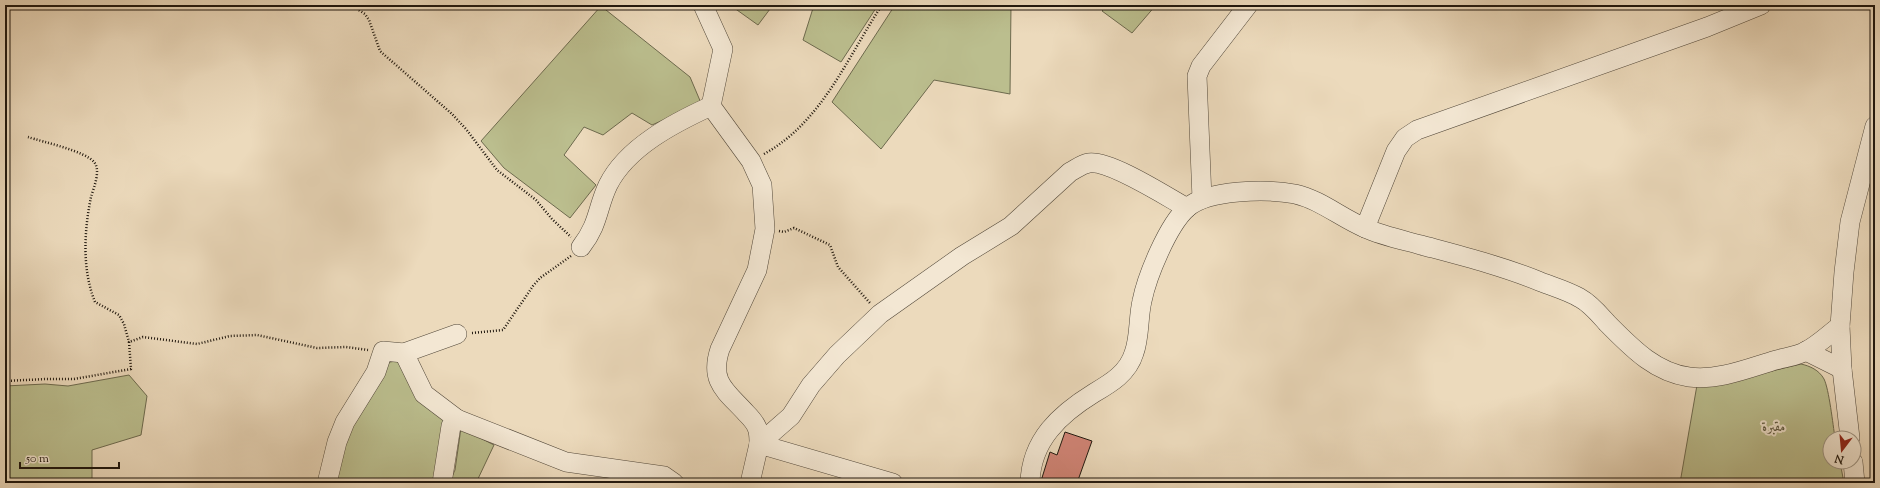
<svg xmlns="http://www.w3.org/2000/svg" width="1880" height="488" font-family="'Sorts Mill Goudy',Amiri,serif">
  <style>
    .green { fill: #bbbe8e; stroke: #6d6a4e }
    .building { fill: #d18476; stroke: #1f170e }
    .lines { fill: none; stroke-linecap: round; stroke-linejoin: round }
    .minor-casing { stroke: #52483a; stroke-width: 20 }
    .path { stroke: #1f170e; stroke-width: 2.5; stroke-dasharray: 1 2; stroke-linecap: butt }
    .minor { stroke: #f3e7d3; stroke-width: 19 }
    .labels { text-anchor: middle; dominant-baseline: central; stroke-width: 4; stroke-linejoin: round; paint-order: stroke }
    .park-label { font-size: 14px; font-style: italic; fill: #56513b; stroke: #f3e7d3 }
  </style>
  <rect width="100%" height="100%" fill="#ecdabc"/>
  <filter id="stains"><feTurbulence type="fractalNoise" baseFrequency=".005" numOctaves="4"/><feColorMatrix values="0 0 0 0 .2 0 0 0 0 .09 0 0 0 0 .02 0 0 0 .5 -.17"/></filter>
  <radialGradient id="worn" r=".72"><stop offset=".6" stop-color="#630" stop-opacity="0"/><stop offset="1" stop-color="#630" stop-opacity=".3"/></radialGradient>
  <g class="green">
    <path d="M730,5H773L758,25Z"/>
    <path d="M814,5H878L841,62L803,40Z"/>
    <path d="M895,5H1011L1010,94L934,80L881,149L832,102Z"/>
    <path d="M1108,5H1156L1132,33L1102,11Z"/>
    <path d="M601,6L690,77L701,103L652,125L632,113L603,135L584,127L564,155L596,185L570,218L504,168L481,141Z"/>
    <path d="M397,361L404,365L446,419L437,483H331L340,445L382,371L390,362Z"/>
    <path d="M1801,364C1810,366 1819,370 1824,379C1829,389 1833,425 1835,438H1830V462H1840L1844,483H1680L1697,385L1722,383Z"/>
    <path d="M129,375L147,396L141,435L92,450V482L5,483V386L45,384L68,386Z"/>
    <path d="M461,428L494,445L476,483H449L455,470Z"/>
  </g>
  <path class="building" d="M1065,432L1092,441L1077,483H1047L1041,481L1050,452L1057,455Z"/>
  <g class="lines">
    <g class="minor-casing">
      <g id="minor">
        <path d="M703,5L723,49L711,106L751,161L762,185L765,229L757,270L720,349C709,382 726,391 746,413C751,418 757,425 758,431C759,435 759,440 759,444"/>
        <path d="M1202,199L1197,76L1201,66L1248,5"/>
        <path d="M1365,228L1396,151L1405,138L1417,130L1707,27L1761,5"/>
        <path d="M581,247C599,224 597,208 608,185C627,147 674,123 711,106"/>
        <path d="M457,334L404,353L424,394L457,419L566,462L664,476L674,483"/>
        <path d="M1806,351L1842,369"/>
        <path d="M1850,438L1842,369L1840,326L1844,272L1850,222L1875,126"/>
        <path d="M759,444L791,416L811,385L837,355L880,314L962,256L1011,226L1070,172C1076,169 1082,164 1089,163C1110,160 1167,197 1187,208"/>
        <path d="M1853,462L1855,483"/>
        <path d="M327,483L337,442L345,422L376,372L383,351L404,353"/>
        <path d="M442,483L451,426L457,419"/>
        <path d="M750,483L759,444L893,483"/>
        <path d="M1030,483C1031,440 1060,414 1094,393C1111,383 1128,373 1134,353C1140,337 1138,318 1142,301C1147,276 1168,225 1187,208C1208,189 1268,189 1295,194C1321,200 1341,218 1365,228C1383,236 1403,240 1421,245C1462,256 1502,266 1541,282C1554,287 1568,291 1580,298C1591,304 1599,314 1607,323C1631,347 1654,372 1689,377C1718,381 1749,368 1776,360C1786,357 1798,356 1806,351C1818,345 1829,334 1840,326"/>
      </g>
    </g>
    <g class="path">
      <path d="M345,5L354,7L365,14L369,20L380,51L452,114L466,129L497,170L536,200L552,219L571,237"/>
      <path d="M28,137C43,142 85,151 94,162C101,170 94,187 91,197C84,231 82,270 95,302L119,315L124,324L129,342"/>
      <path d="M764,154C822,122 847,58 882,5"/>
      <path d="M779,231L784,232L794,228L830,245L838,267L870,303"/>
      <path d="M472,333L503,330L533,286L540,278L571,256"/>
      <path d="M5,381L46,379H74L131,369L129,342L143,337L197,344L230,336L257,335L317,348L346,347L368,350"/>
    </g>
    <use href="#minor" class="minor"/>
  </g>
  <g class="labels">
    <g class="park-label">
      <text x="1774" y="428">مقبرة</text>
    </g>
  </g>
  <rect width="1880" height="488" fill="none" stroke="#ecdabc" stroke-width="20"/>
  <rect x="6" y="6" width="1868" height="476" fill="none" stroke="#1f170e" stroke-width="2"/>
  <rect x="10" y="10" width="1860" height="468" fill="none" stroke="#1f170e"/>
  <g transform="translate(1842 450) rotate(196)"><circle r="19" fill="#f3e7d3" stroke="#9e9484"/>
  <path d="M0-3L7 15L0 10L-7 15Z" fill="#8f2418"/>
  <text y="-6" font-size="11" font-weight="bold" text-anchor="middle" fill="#1f170e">N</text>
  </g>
  <path d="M20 462v6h99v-6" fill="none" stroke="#1f170e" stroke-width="2"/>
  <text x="26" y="462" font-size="12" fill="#1f170e" stroke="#f3e7d3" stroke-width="3" paint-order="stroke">50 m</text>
  <rect width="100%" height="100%" filter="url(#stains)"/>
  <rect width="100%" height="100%" fill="url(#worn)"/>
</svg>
